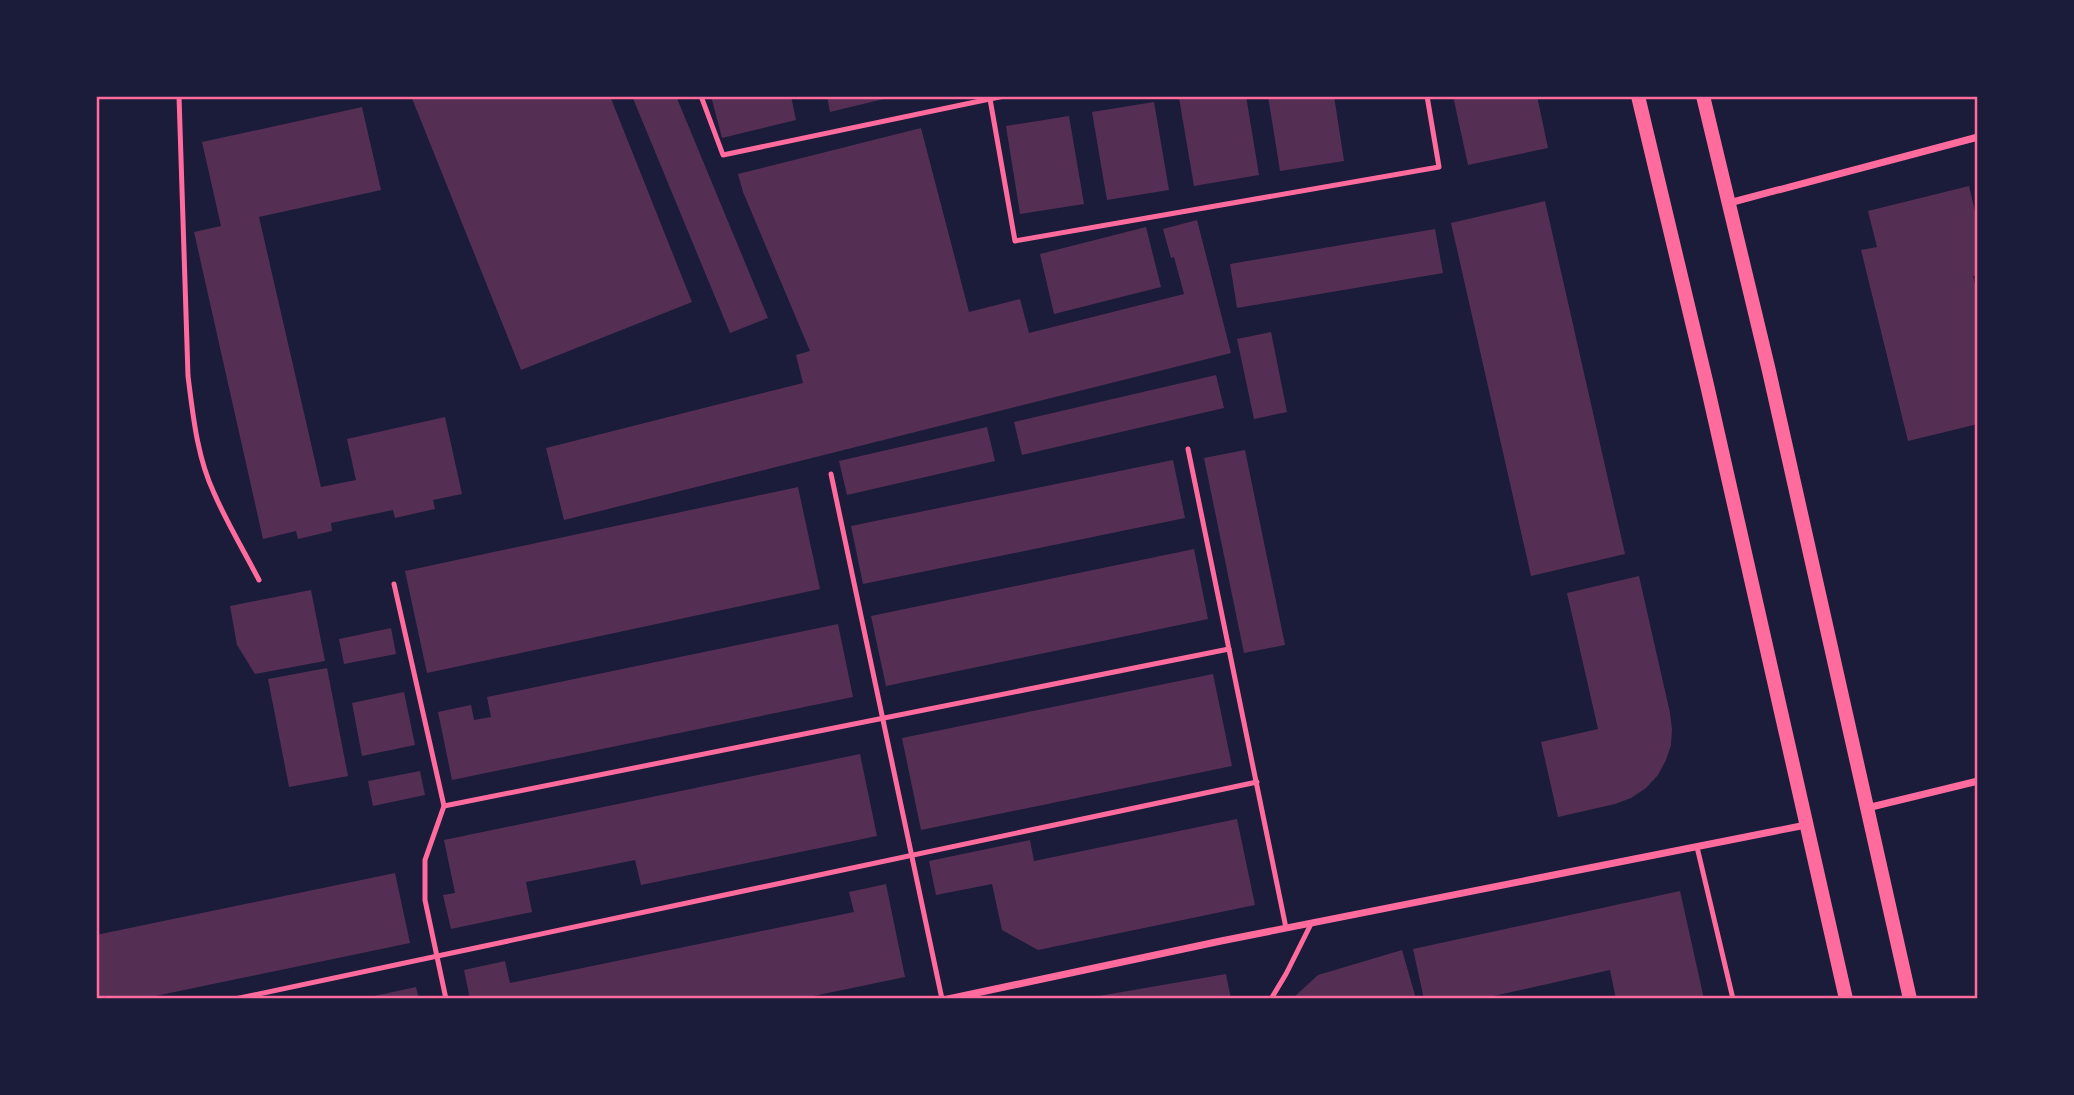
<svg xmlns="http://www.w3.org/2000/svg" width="2074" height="1095" font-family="Raleway,sans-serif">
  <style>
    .building { fill: #542f53 }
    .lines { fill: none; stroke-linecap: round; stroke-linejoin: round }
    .service { stroke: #ff6b9d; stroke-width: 5 }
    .minor { stroke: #ff6b9d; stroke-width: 7 }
    .secondary { stroke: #ff6b9d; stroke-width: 14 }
    .neatline { fill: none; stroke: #ff6b9d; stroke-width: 2.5 }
  </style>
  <rect width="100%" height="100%" fill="#1b1b3a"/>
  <g class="building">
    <path d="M411,96H610L692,302L521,370Z"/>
    <path d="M632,96H676L768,318L730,333Z"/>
    <path d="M711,96H791L796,120L722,138Z"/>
    <path d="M827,96H892V97L830,112Z"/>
    <path d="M1188,96H1246L1259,175L1194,186L1179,98Z"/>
    <path d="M1268,96H1334L1344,161L1280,171Z"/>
    <path d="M1453,96H1537L1548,148L1468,165Z"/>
    <path d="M1154,102L1169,190L1107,200L1092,112Z"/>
    <path d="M362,107L381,190L259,217L321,487L356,480L347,439L445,417L462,494L433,500L435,509L395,518L393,510L331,523L332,531L298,539L296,531L263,539L194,232L221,226L202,142Z"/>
    <path d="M1069,116L1084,204L1020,214L1006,126Z"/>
    <path d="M921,128L969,312L1020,299L1029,333L1184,294L1174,257L1171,258L1163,229L1197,220L1231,353L564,520L546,448L803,383L796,355L810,351L743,192L738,174Z"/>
    <path d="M1969,186L1978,224V275L1973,276L1978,297V424L1908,441L1861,250L1877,247L1868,211Z"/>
    <path d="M1545,201L1625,554L1531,576L1451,223Z"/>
    <path d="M1146,227L1161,287L1054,314L1040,254Z"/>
    <path d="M1435,229L1443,273L1237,308L1230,264Z"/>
    <path d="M1271,332L1287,412L1254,419L1237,339Z"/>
    <path d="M1216,375L1224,408L1022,455L1014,422Z"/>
    <path d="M987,427L995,461L847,495L839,461Z"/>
    <path d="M1245,450L1285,645L1244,653L1204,458Z"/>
    <path d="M1173,460L1185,518L863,584L851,526Z"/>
    <path d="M798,487L820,589L427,673L405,571Z"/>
    <path d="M1194,549L1208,619L886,686L871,616Z"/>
    <path d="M1639,576L1670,713L1672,729L1671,745L1666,760L1658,775L1646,788L1631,798L1615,804L1558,817L1541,742L1598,729L1567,593Z"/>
    <path d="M311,590L325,661L255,674L237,645L230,606Z"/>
    <path d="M838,624L853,697L452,780L438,712L471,705L474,720L491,717L487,697Z"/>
    <path d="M391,628L396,654L344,664L339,639Z"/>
    <path d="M327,668L348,776L289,787L268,679Z"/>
    <path d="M1213,674L1232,766L921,830L902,738Z"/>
    <path d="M404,692L415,745L362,756L352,703Z"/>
    <path d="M860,754L877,836L641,885L635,860L526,882L532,912L451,929L443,895L455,893L444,840Z"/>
    <path d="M420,771L425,795L373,806L368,781Z"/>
    <path d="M1237,819L1255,905L1038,950L1002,930L992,884L936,895L929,861L1030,840L1034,861Z"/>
    <path d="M395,873L410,943L141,999H96V935Z"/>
    <path d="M886,884L905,977L799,999H470L464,970L505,961L510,983L854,912L849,892Z"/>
    <path d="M1680,891L1704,999H1616L1610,970L1480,999H1424L1413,949Z"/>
    <path d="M1402,950L1416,999H1292L1318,975Z"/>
    <path d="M1226,974L1231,999H1093V997Z"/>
    <path d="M416,987L419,999H365V998Z"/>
  </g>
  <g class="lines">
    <g class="service">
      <path d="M179,96L188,376C193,415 197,457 214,493C227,523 244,551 259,580"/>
      <path d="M701,96L723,155L1004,96"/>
      <path d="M990,99L1015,241L1439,167L1427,96"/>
      <path d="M1188,449L1286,928"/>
      <path d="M831,474L942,999"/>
      <path d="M394,584L444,806L425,860V900L446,999"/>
      <path d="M444,806L1229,649"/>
      <path d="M1697,847L1733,999"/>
      <path d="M235,999L1257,782"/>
      <path d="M1271,999L1286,974L1311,924"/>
    </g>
    <g class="minor">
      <path d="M1729,203L1978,137"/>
      <path d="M1867,808L1978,781"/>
      <path d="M948,999L1221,941L1806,825"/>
    </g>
    <g class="secondary">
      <path d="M1638,96L1707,385L1846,999"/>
      <path d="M1703,96L1769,371L1910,999"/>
    </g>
  </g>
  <rect width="2074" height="1095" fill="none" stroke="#1b1b3a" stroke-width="196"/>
  <rect x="98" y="98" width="1878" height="899" class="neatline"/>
</svg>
